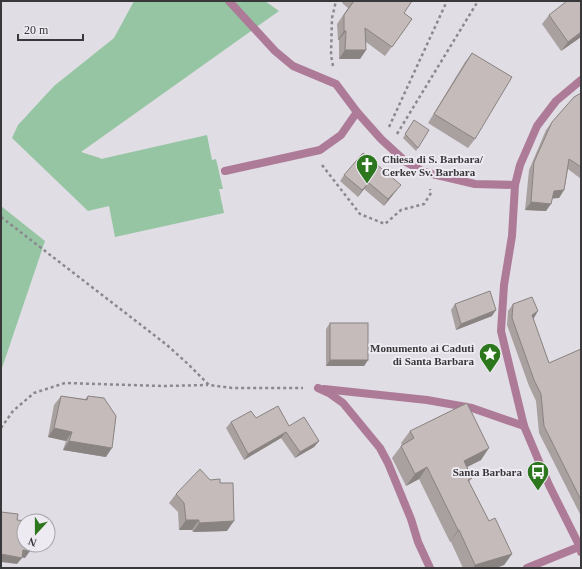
<svg xmlns="http://www.w3.org/2000/svg" width="582" height="569" font-family="'Times New Roman',serif">
  <style>
    .green { fill: #96c5a4 }
    .lines { fill: none; stroke-linecap: round; stroke-linejoin: round }
    .path { stroke: #8b898d; stroke-width: 2.5; stroke-dasharray: 3 3; stroke-linecap: butt }
    .minor { stroke: #ad7b98; stroke-width: 8 }
    .wall { fill: #a9a1a0 }
    .shaded-wall { fill: #898382 }
    .building { fill: #c4bbba; stroke: #898382 }
    .labels { text-anchor: middle; dominant-baseline: central; stroke-width: 4; stroke-linejoin: round; paint-order: stroke }
    .poi-label { font-size: 11px; font-weight: bold; fill: #383739; stroke: #eeeaf1; text-anchor: end }
  </style>
  <rect width="100%" height="100%" fill="#e1dde4"/>
  <g class="green">
    <path d="M134,1H265L279,11L81,152L100,158L101,159L207,135L212,160L216,159L223,189H219L224,213L115,237L109,206L88,211L12,138L18,125L54,86L114,38Z"/>
    <path d="M1,206L45,241L1,371Z"/>
  </g>
  <g class="lines">
    <g class="path">
      <path d="M333,66L331,55L332,18L336,1"/>
      <path d="M389,127L447,1"/>
      <path d="M397,134L478,1"/>
      <path d="M322,165L360,214L385,224L401,210L424,204L431,193L430,189"/>
      <path d="M1,217L167,345L189,365L209,385L233,388H303"/>
      <path d="M1,428L13,411L34,393L65,383L163,386L208,385"/>
    </g>
    <g class="minor">
      <path d="M229,1L275,51L293,66L336,84L357,112L381,139L406,162L424,172L475,184L515,185"/>
      <path d="M581,80L556,101L537,126L520,165L515,185L512,236L504,285L501,331L524,426L549,485L580,547L581,552"/>
      <path d="M225,171L320,150L341,135L357,112"/>
      <path d="M318,388L329,393L343,403L380,448L388,463L411,519L418,542L430,568"/>
      <path d="M324,389L427,400L472,408L524,426"/>
      <path d="M527,568L581,546"/>
    </g>
  </g>
  <g class="wall">
    <path d="M343,1H412L404,13L412,19L385,56L366,42V50L360,59H339V40H338L337,24L348,8L342,3Z"/>
    <path d="M549,15L581,37L561,51L542,24Z"/>
    <path d="M472,53L475,139L468,148L428,123L465,62Z"/>
    <path d="M581,93V179L568,169L564,190L559,198H552L546,211L525,210L529,170L546,130L552,122Z"/>
    <path d="M414,120L418,148L416,151L403,138Z"/>
    <path d="M344,175L396,191L384,206L364,189L358,197L340,181Z"/>
    <path d="M455,304L492,316L456,330L451,310Z"/>
    <path d="M513,304L533,318L549,363L581,349V516L539,433L536,401L529,386L507,325L508,311Z"/>
    <path d="M330,323L368,360L364,366H326V329Z"/>
    <path d="M61,396L85,399L88,396L106,457L63,450L66,441L48,437L54,405Z"/>
    <path d="M256,418L289,426L319,441L314,447L295,458L281,438L244,460L226,428L231,422Z"/>
    <path d="M410,431L481,460L467,467L472,478L469,482L489,521L512,554L504,565L496,568H463L451,542H450L419,479L406,486L392,458L401,446L402,445L401,443Z"/>
    <path d="M210,480L220,483L227,531L193,532L192,530H179L178,512L169,503L176,494Z"/>
  </g>
  <g class="shaded-wall">
    <path d="M344,31H346L339,40H338Z"/>
    <path d="M581,32V37L561,51L568,42Z"/>
    <path d="M345,50H366L360,59H339Z"/>
    <path d="M369,183L364,189L358,197L362,190Z"/>
    <path d="M401,185L396,191L384,206L388,199Z"/>
    <path d="M564,190L559,198L548,199L554,191Z"/>
    <path d="M531,202L551,204L546,211L525,210Z"/>
    <path d="M496,310L492,316L456,330L461,324Z"/>
    <path d="M538,311L534,318L528,322L532,315Z"/>
    <path d="M330,360H368L364,366H326Z"/>
    <path d="M54,428L72,432L66,441L48,437Z"/>
    <path d="M286,432L281,438L244,460L248,454Z"/>
    <path d="M69,441L112,448L106,457L63,450Z"/>
    <path d="M319,441L314,447L295,458L300,452Z"/>
    <path d="M489,448L481,460L455,473L464,461Z"/>
    <path d="M427,467L419,479L406,486L415,474Z"/>
    <path d="M186,520H199L192,530H179Z"/>
    <path d="M234,521L227,531L193,532L199,523Z"/>
    <path d="M458,530H459L450,542Z"/>
    <path d="M23,550L30,551L25,558L19,557Z"/>
    <path d="M1,554L22,558L17,564L1,562Z"/>
    <path d="M512,554L504,565L496,568H473L475,565Z"/>
  </g>
  <g class="building">
    <path d="M354,1H412L404,13L412,19L392,47L365,28L366,50H345L346,31H344V15Z"/>
    <path d="M567,1H581V32L568,42L549,15Z"/>
    <path d="M472,53L512,77L475,139L434,114Z"/>
    <path d="M581,93V167L569,159L564,190L554,191L551,204L531,202L534,162L552,122L574,97Z"/>
    <path d="M414,120L429,130L418,148L405,134Z"/>
    <path d="M363,153L401,185L388,199L369,183L362,190L344,175Z"/>
    <path d="M490,291L496,310L461,324L455,304Z"/>
    <path d="M532,297L538,311L532,315L549,363L581,349V500L544,426L541,394L534,380L512,318L513,304Z"/>
    <rect x="330" y="323" width="38" height="37"/>
    <path d="M61,396L87,400L88,396L104,398L116,416L112,448L69,441L72,432L54,428Z"/>
    <path d="M467,403L489,448L464,461L472,478L468,480L489,521L495,518L512,554L475,565L459,530H458L427,467L415,474L401,446L414,438L410,431Z"/>
    <path d="M278,406L289,426L304,417L319,441L300,452L286,432L248,454L231,422L251,411L256,418Z"/>
    <path d="M200,469L210,480L220,479V483H233L234,521L199,523V520H186L184,503L176,494Z"/>
    <path d="M1,512L18,514L17,520L27,521H24V545H31L30,551L23,550L22,558L1,554Z"/>
  </g>
  <defs>
    <g id="church-pin" transform="scale(1.15)"><path d="M0 17L-7.5 6A9.5 9.5 0 1 1 7.5 6Z" fill="#2c771e" stroke="#eeeaf1"/><path d="M-1.2-6h2.4v3.5h3.3v2.4h-3.3V6h-2.4V-.1h-3.3v-2.4h3.3Z" fill="#fff"/></g>
    <g id="sight-pin" transform="scale(1.15)"><path d="M0 17L-7.5 6A9.5 9.5 0 1 1 7.5 6Z" fill="#2c771e" stroke="#eeeaf1"/><path d="M0-6L1.8-2.2L6-1.7L2.9 1.2L3.7 5.4L0 3.3L-3.7 5.4L-2.9 1.2L-6-1.7L-1.8-2.2Z" fill="#fff"/></g>
    <g id="bus-pin" transform="scale(1.15)"><path d="M0 17L-7.5 6A9.5 9.5 0 1 1 7.5 6Z" fill="#2c771e" stroke="#eeeaf1"/><path d="M-5-6H5V4H4V6H2V4H-2V6H-4V4H-5ZM-3.5-4V0h7V-4ZM-3.5 1.2v1.5H-2V1.2ZM2 1.2v1.5H3.5V1.2Z" fill="#fff"/></g>
  </defs>
  <g fill-rule="evenodd">
    <use href="#church-pin" x="367" y="165"/>
    <use href="#sight-pin" x="490" y="354"/>
    <use href="#bus-pin" x="538" y="472"/>
  </g>
  <g class="labels">
    <g class="poi-label">
      <text x="382" y="159" text-anchor="start">Chiesa di S. Barbara/<tspan x="382" dy="13">Cerkev Sv. Barbara</tspan></text>
      <text x="474" y="348">Monumento ai Caduti<tspan x="474" dy="13">di Santa Barbara</tspan></text>
      <text x="522" y="472">Santa Barbara</text>
    </g>
  </g>
  <rect width="582" height="569" fill="none" stroke="#383739" stroke-width="4"/>
  <g transform="translate(36 533) rotate(201)"><circle r="19" fill="#eeeaf1" stroke="#a5a2a7"/>
  <path d="M0-3L7 15L0 10L-7 15Z" fill="#2c771e"/>
  <text y="-6" font-size="11" font-weight="bold" text-anchor="middle" fill="#383739">N</text>
  </g>
  <path d="M18 34v6h65v-6" fill="none" stroke="#383739" stroke-width="2"/>
  <text x="24" y="34" font-size="12" fill="#383739" stroke="#eeeaf1" stroke-width="3" paint-order="stroke">20 m</text>
</svg>
